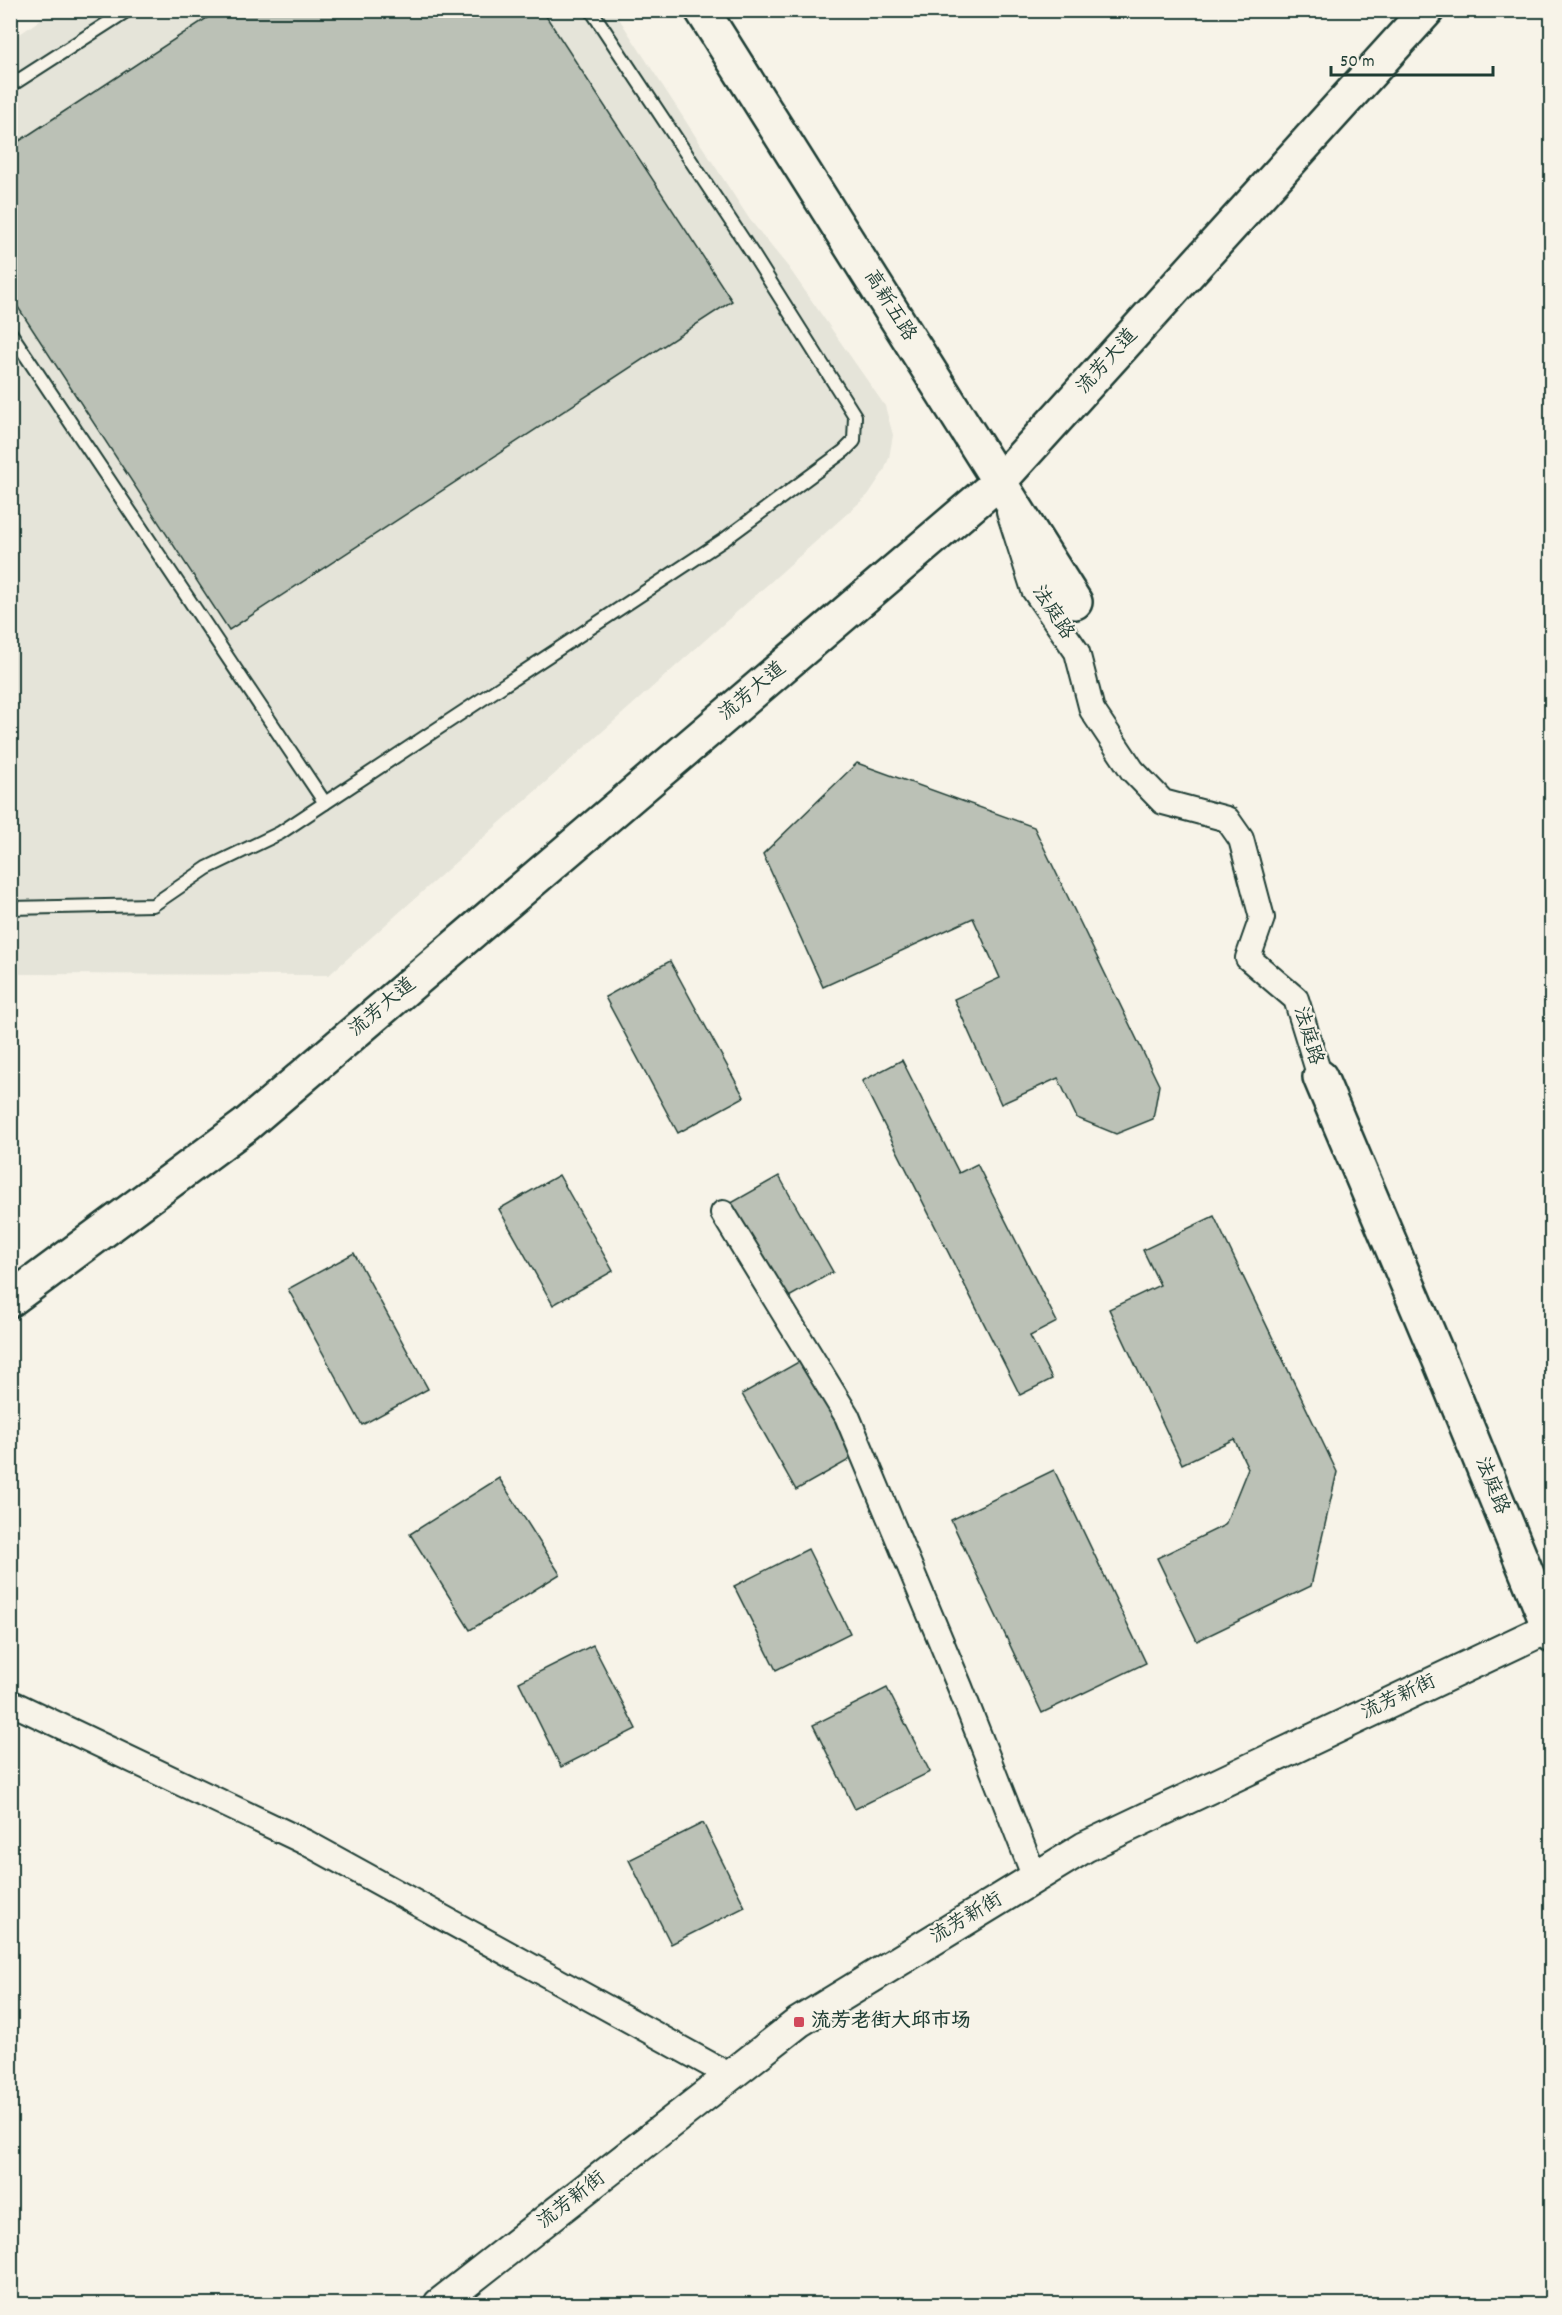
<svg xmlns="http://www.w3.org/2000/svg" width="1562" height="2315" font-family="Dekko,'LXGW WenKai TC',sans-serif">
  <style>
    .built { fill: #e5e4d9 }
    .building { fill: #bbc1b6; stroke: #1f3d34; stroke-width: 1.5 }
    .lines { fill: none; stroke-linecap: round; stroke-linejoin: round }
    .service-casing { stroke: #1f3d34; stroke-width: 16 }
    .minor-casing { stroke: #1f3d34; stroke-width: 28 }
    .tertiary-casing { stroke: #1f3d34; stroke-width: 34 }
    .secondary-casing { stroke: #1f3d34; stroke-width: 38 }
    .service { stroke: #f7f3e8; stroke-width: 12 }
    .minor { stroke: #f7f3e8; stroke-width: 24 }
    .tertiary { stroke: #f7f3e8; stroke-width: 30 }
    .secondary { stroke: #f7f3e8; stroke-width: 33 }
    .poi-dot { fill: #d1495b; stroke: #f7f3e8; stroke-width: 2 }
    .labels { text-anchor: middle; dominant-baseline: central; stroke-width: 4.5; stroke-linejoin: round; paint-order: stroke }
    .street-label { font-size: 20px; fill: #1f3d34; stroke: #f7f3e8 }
    .poi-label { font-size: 20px; font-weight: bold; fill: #1f3d34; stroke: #f7f3e8; text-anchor: start }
  </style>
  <rect width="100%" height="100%" fill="#f7f3e8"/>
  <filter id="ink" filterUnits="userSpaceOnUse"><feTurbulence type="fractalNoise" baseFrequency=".0167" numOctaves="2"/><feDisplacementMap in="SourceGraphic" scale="12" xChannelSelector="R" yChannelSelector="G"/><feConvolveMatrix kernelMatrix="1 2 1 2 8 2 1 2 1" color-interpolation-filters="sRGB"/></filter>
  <g filter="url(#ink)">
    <path class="built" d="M54,10L614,11L750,220L789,268L885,406L893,435L889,458L884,471L868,495L329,975L11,974L10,41Z"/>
    <g class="building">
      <path d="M219,10H542L732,301L229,630L10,295V147Z"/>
      <path d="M857,763L1034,827L1159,1085L1153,1119L1116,1134L1077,1118L1058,1078L1001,1104L954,999L1000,978L973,918L823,987L763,854Z"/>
      <path d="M670,961L744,1097L678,1133L605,997Z"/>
      <path d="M902,1060L959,1173L977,1164L1057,1322L1030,1336L1052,1379L1020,1395L862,1081Z"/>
      <path d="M559,1175L613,1271L553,1305L499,1209Z"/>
      <path d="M779,1176L833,1272L773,1306L719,1210Z"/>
      <path d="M1214,1216L1337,1472L1311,1586L1197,1641L1157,1558L1225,1525L1248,1468L1234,1439L1182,1464L1109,1309L1160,1285L1143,1250Z"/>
      <path d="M354,1253L428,1389L362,1425L288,1289Z"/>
      <path d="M802,1360L856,1456L796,1490L742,1394Z"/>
      <path d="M1054,1470L1146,1663L1042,1713L951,1520Z"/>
      <path d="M499,1478L560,1574L470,1630L410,1534Z"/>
      <path d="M808,1549L850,1633L776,1670L734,1586Z"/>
      <path d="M593,1645L636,1729L561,1767L519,1682Z"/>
      <path d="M887,1688L930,1772L855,1809L813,1725Z"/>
      <path d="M703,1823L745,1907L671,1944L629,1860Z"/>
    </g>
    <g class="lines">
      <g class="service-casing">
        <g id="service">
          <path d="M10,86L128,10"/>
          <path d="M10,332L325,803"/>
          <path d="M10,908L153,905L207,868L280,833L325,803L725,539L844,451L854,441L855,416L752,253L591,10"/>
        </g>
      </g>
      <g class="minor-casing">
        <g id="minor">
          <path d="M1009,512L1034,590L1077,652L1092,710L1132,770L1163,802L1227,819L1241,839L1262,918L1248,958L1296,999L1320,1077"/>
          <path d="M723,1213L847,1416L960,1687L1035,1878"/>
          <path d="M10,1702L307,1843L731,2076"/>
        </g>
      </g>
      <g class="tertiary-casing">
        <path id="tertiary" d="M439,2304L799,2022L1085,1847L1552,1626"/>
      </g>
      <g class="secondary-casing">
        <g id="secondary">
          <path d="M702,10L1075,602"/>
          <path d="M1320,1077L1440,1361L1552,1635"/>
          <path d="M10,1300L246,1125L999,482L1427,10"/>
        </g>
      </g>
      <use href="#service" class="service"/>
      <use href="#minor" class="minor"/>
      <use href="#tertiary" class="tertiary"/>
      <use href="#secondary" class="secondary"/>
    </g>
  </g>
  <rect class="poi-dot" x="793" y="2016" width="12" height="12" rx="3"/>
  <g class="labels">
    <g class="street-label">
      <text transform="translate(889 306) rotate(58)">高新五路</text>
      <text transform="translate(1108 362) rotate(-48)">流芳大道</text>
      <text transform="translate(1052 613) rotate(57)">法庭路</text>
      <text transform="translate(753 692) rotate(-40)">流芳大道</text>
      <text transform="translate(383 1008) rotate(-40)">流芳大道</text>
      <text transform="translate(1307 1036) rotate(73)">法庭路</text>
      <text transform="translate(1491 1486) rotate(68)">法庭路</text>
      <text transform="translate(1399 1698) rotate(-25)">流芳新街</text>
      <text transform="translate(967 1919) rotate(-31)">流芳新街</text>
      <text transform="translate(572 2201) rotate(-38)">流芳新街</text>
    </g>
    <g class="poi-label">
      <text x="811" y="2022">流芳老街大邱市场</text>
    </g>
  </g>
  <rect width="1562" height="2315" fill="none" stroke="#f7f3e8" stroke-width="36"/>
  <rect x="18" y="18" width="1526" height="2279" fill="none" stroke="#1f3d34" stroke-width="2" filter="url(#ink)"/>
  <path d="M1331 66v9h162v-9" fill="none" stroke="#1f3d34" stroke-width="3"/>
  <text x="1340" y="66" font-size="18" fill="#1f3d34" stroke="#f7f3e8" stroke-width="4.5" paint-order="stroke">50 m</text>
</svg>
